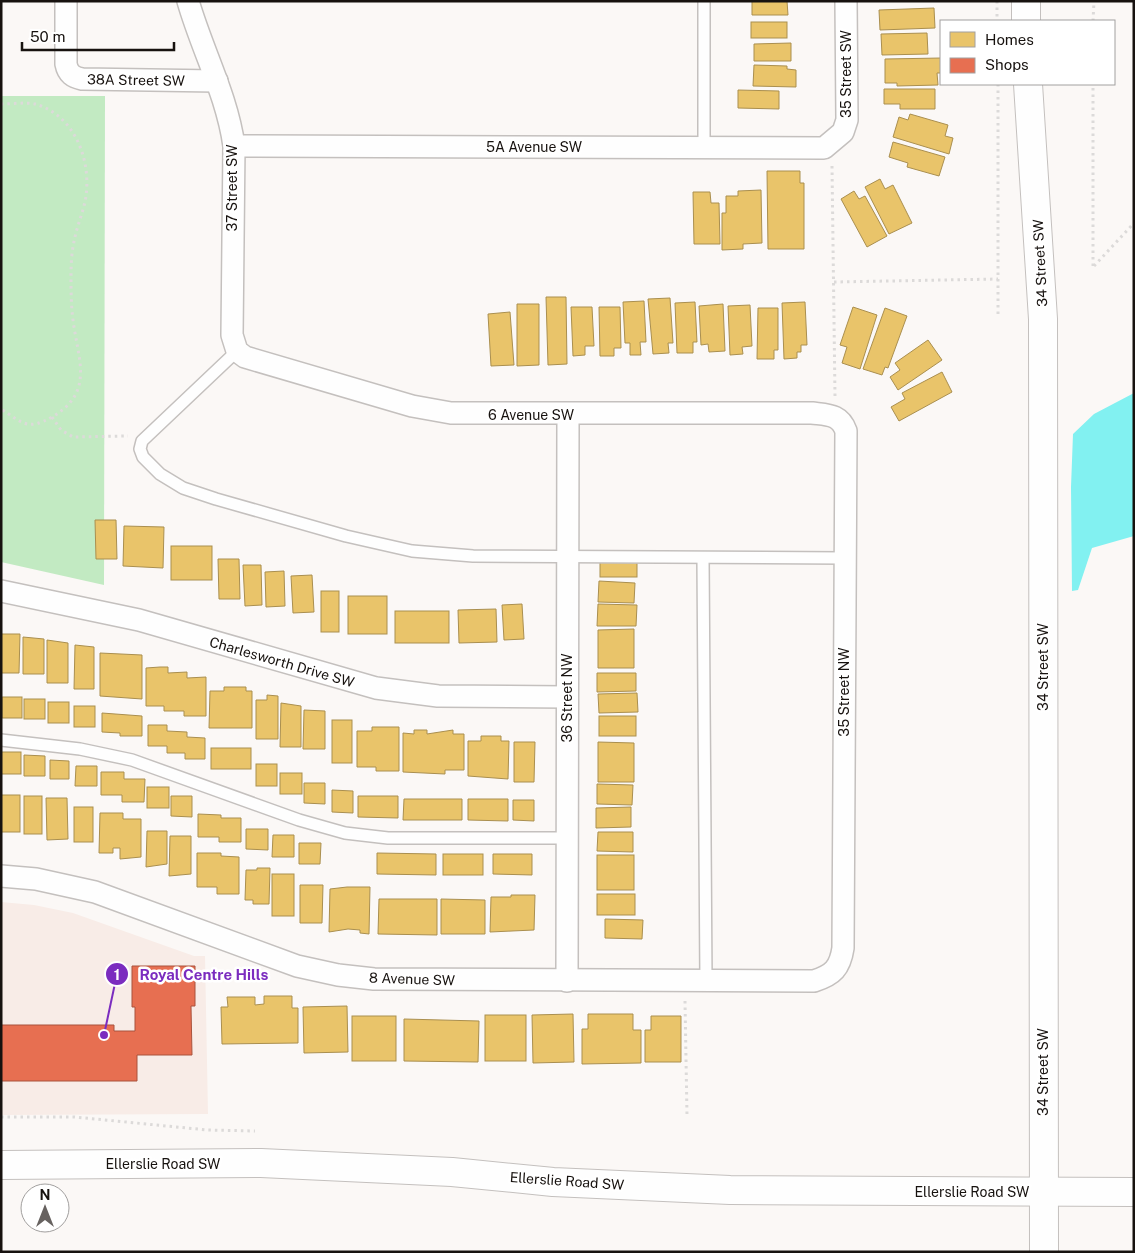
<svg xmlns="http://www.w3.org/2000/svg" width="1135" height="1253" font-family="'Public Sans',sans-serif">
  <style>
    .commercial { fill: #f8ece7 }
    .green { fill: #c2eac2 }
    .water { fill: #82f1f1 }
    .homes { fill: #e9c46a; stroke: #aa8f4f }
    .shops { fill: #e76f51; stroke: #a9533d }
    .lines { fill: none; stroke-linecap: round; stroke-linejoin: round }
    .lane-casing { stroke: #c4c0be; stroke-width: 14 }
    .street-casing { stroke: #c4c0be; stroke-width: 24 }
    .secondary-casing { stroke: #c4c0be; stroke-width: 30 }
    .path { stroke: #dcdad9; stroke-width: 3; stroke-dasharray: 2.5 4; stroke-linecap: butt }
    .lane { stroke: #fefefe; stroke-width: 11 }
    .street { stroke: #fefefe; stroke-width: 21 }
    .secondary { stroke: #fefefe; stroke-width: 28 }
    .labels { text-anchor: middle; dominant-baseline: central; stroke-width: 5; stroke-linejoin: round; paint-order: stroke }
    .street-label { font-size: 14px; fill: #17120f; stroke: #fff }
    .leader { fill: none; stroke: #7b2cbf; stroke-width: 2 }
    .callout-dot { fill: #7b2cbf; stroke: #fff; stroke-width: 2 }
    .mark-label { font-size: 15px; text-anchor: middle; font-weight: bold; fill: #fff }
    .callout-label { font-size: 15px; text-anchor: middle; font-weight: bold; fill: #7b2cbf; stroke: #fff; stroke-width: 5; stroke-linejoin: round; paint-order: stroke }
  </style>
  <rect width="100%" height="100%" fill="#fbf8f6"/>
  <path class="commercial" d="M1,902L34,905L73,913L194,956H205L208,1114L1,1115Z"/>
  <path class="green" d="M1,96H105L104,585L1,562Z"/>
  <path class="water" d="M1134,393V536L1092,548L1078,590L1072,591L1071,487L1073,434L1094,414Z"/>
  <g class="homes">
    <path d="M752,1H787L788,15H752Z"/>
    <path d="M934,8L935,28L880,30L879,10Z"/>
    <rect x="751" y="22" width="36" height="16"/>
    <path d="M927,33L928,54L882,55L881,34Z"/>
    <path d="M791,43V61H754V44Z"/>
    <path d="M941,58V73H937L938,85L897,86V83H885V59Z"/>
    <path d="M754,65L787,66V69L796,70V87L753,86Z"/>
    <path d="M884,89H935V109H900V104H884Z"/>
    <path d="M738,90L779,91V109L738,108Z"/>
    <path d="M910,114L948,125L945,136L953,138L949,154L893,137L899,117L908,120Z"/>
    <path d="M893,142L945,157L939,176L907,167L908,163L889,157Z"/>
    <path d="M767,171H800V183H804V249H768Z"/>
    <path d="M880,179L885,189L893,185L912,223L889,234L865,187Z"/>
    <path d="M761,190L762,243L743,244V249L722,250V213H726V196H738V191Z"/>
    <path d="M854,191L859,199L865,196L887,236L867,247L841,199Z"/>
    <path d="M693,192H710L711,203H719L720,244H694Z"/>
    <path d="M546,297H566L567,364L548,365Z"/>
    <path d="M670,298L673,343H668L669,353L653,354L648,299Z"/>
    <path d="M644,301L646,342H640L641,355H630V343H625L623,302Z"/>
    <path d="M695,302L697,342H693V353H677L675,303Z"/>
    <path d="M805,302L807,345H801V352H797V358L784,359L782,303Z"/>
    <path d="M517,304H539V365L517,366Z"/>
    <path d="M723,304L725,351L709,352L708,344L701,345L699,306Z"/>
    <path d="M750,305L752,346L742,347L743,354L730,355L728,306Z"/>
    <path d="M571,307H592L594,346H585V355L573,356Z"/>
    <path d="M599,307H620L621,348H614V356H600Z"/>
    <path d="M853,307L877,315L860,369L842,363L847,347L840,345Z"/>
    <path d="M758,308H778V350H774V359H757Z"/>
    <path d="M885,308L907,316L888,368L885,367L882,375L863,369Z"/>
    <path d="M510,312L514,365L491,366L488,314Z"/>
    <path d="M928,340L942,360L898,390L890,377L900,370L895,363Z"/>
    <path d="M942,372L952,392L899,421L891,407L905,399L902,393Z"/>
    <path d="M95,520H116L117,559H96Z"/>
    <path d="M124,526L164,527L163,568L123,566Z"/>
    <rect x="171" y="546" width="41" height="34"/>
    <path d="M218,559H239L240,599H219Z"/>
    <rect x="600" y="562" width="37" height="15"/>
    <path d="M243,565H261L262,605L245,606Z"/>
    <path d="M284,571L285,606L266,607L265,572Z"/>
    <path d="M312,575L314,612L293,613L291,576Z"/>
    <path d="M599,581L635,583L634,603L598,602Z"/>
    <rect x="321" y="591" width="18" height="41"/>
    <rect x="348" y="596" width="39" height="38"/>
    <path d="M522,604L524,639L504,640L502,605Z"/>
    <path d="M598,604L637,605L636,626H597Z"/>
    <path d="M496,609L497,642L459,643L458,610Z"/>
    <rect x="395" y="611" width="54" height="32"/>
    <path d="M634,629V668H598V630Z"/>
    <path d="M1,634H20L19,673H1Z"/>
    <path d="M23,637L44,639V674H23Z"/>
    <path d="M47,640L68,643V683H47Z"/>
    <path d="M75,645L94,647V689H74Z"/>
    <path d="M100,653L142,655V699L100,696Z"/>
    <path d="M160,667H168V673L187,672V678L206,677V716H184V711H164V706H146V668Z"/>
    <path d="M597,673H636V691L597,692Z"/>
    <path d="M224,687H246V691H252V728H209L210,691H224Z"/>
    <path d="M637,693L638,712L599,713L598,694Z"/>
    <path d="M267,695L278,696V739H256V700H267Z"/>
    <rect x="2" y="697" width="20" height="21"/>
    <rect x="24" y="699" width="21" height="20"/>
    <rect x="48" y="702" width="21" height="21"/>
    <path d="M281,703L301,706V747H280Z"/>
    <rect x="74" y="706" width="21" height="21"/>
    <path d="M304,710L325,711V749H303Z"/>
    <path d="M102,713L142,716V736H120V733L102,732Z"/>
    <rect x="599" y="716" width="37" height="20"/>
    <rect x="332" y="720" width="20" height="43"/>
    <path d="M148,725H167V731L187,732V737L205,738V759H185V753H167V746H148Z"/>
    <path d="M372,727H399V771H376V767H357V731H372Z"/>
    <path d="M414,730H427V734L453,730V734H464V770H445V774L403,772V733L414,734Z"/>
    <path d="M481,736H501V741H509L508,779L468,776V741H481Z"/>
    <path d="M514,742H535L534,782H514Z"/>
    <path d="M598,742L634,743V782H598Z"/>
    <rect x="211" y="748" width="40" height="21"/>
    <rect x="1" y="752" width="20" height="22"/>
    <path d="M24,755L45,756V776H24Z"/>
    <path d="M50,760L69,761V779H50Z"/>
    <rect x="256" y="764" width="21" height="22"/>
    <path d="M76,766H97V786H75Z"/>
    <path d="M101,772H124V779H145L144,802H122V795H101Z"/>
    <rect x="280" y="773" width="22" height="21"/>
    <path d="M304,783H325V804L304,803Z"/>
    <path d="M597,784L633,785L632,805L597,804Z"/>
    <rect x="147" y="787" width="22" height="21"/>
    <path d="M332,790L353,791V813L332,812Z"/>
    <rect x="1" y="795" width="19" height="37"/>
    <rect x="24" y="796" width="18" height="38"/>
    <path d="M171,796H192V817L171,816Z"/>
    <path d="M358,796H398V818L358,817Z"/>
    <path d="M46,798H67L68,839L47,840Z"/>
    <path d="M404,799H462V820H403Z"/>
    <path d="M468,799H508V821L468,820Z"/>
    <path d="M513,800H534V821L513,820Z"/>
    <rect x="74" y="807" width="19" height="35"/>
    <path d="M631,807V827L596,828V808Z"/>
    <path d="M100,813H123V819H141V857L120,859V848H113V853H99Z"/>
    <path d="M198,814L221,815V818H241V842H219V837H198Z"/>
    <path d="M246,829H268V850L246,849Z"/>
    <path d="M147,831H167V864L146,867Z"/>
    <path d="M598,832H633V852L597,851Z"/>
    <path d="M273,835H294V857H272Z"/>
    <path d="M170,836H191V874L169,876Z"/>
    <path d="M299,843H321L320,864H299Z"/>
    <path d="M197,853H221V856L239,857V894H217V887H197Z"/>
    <path d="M377,853L436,854V875L377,874Z"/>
    <rect x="443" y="854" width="40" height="21"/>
    <path d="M493,854H532V875L493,874Z"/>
    <rect x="597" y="855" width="37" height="35"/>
    <path d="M257,868H270L269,904H253V900H245L246,870H257Z"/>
    <rect x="272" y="874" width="22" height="42"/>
    <path d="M300,885H323L322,923H300Z"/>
    <path d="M347,887H370L369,934L360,933V930L348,929L329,932L330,889Z"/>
    <rect x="597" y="894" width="38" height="21"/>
    <path d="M511,895H535L534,930L490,932L491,897H511Z"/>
    <path d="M379,899H437V935L378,934Z"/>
    <path d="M441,899L485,900V934H441Z"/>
    <path d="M605,919L643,920L642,939L605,938Z"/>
    <path d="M264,996H292V1008H298V1043L222,1044L221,1007H228L227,997H255V1005L264,1004Z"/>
    <path d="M347,1006L348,1052L304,1053L303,1007Z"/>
    <path d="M573,1014L574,1062L533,1063L532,1015Z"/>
    <path d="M588,1014H633V1030H641V1063L582,1064V1029H588Z"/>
    <rect x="485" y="1015" width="41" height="46"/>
    <rect x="352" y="1016" width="44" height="45"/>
    <path d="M651,1016H681V1062H645V1030H651Z"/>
    <path d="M404,1019L479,1021L478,1062L404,1061Z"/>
  </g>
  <path class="shops" d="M132,966H195V1006H191L192,1055H137V1081H1V1025H114V1031H135V1007H132Z"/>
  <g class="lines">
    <g class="lane-casing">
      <g id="lane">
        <path d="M704,1V147"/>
        <path d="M237,351L142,441L140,449L143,457L160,474L183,488L216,499L346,536L412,551L473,556L845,558"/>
        <path d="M703,558L706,981"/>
        <path d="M1,740L80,749L132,760L299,820L345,833L388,838H567"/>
      </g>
    </g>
    <g class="street-casing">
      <g id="street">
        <path d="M66,1V64C68,74 73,77 82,79L217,81"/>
        <path d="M234,146L824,148L843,132L847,120L846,1"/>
        <path d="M1,591L139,620L376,688L438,696L567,697"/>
        <path d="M1,876L36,879L95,892L297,966L338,975L374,979L814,981C833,975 840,968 843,948L846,431C840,414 828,415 812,413H451L412,406L245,357L237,351L232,335L234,146C227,95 202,50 188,1"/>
        <path d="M567,981L568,415"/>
      </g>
    </g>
    <g class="secondary-casing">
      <g id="secondary">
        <path d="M1026,1V21"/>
        <path d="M1028,84L1043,319L1044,1252"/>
        <path d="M1,1165L261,1163L452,1172L553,1182L730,1190L1134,1192"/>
      </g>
    </g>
    <g class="path">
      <path d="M997,1V21"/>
      <path d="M1093,21L1094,1"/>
      <path d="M998,84V314"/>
      <path d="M1,104C12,104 25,102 35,104C75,115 91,160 86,196C84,210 78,223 75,237C72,249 71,262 71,274C71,289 71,305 73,320C78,360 95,392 52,417C27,431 23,423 1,409"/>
      <path d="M832,166L835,397"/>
      <path d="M1093,266V84"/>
      <path d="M1094,266L1134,223"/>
      <path d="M834,282L998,279"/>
      <path d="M52,417L61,430L73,437L128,436"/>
      <path d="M685,1001L687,1116"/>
      <path d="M1,1117H74L208,1130L255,1131"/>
    </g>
    <use href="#lane" class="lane"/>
    <use href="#street" class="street"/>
    <use href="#secondary" class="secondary"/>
  </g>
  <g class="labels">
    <g class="street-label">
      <text transform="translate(846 74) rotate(-90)">35 Street SW</text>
      <text transform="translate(136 80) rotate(1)">38A Street SW</text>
      <text x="534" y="147">5A Avenue SW</text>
      <text transform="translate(232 188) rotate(-90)">37 Street SW</text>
      <text transform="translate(1040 263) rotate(-93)">34 Street SW</text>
      <text x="531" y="415">6 Avenue SW</text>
      <text transform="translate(282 662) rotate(16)">Charlesworth Drive SW</text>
      <text transform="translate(1043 667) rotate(-90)">34 Street SW</text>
      <text transform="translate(844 692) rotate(-90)">35 Street NW</text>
      <text transform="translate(567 698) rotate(-90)">36 Street NW</text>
      <text transform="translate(412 979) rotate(2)">8 Avenue SW</text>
      <text transform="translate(1043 1072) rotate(-90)">34 Street SW</text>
      <text x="163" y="1164">Ellerslie Road SW</text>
      <text transform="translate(567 1181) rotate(4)">Ellerslie Road SW</text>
      <text x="972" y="1192">Ellerslie Road SW</text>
    </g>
  </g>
  <path class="leader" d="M104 1035L117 974"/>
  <g class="callout-dot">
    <circle cx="104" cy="1035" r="5"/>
    <circle cx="117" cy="974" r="12"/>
  </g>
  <g class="mark-label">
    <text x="117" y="980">1</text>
  </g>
  <g class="callout-label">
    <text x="204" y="980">Royal Centre Hills</text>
  </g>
  <rect width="1135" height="1253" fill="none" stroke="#17120f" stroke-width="5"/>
  <rect x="940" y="20" width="175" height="65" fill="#ffffff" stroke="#a2a09f"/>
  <rect x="950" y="32" width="25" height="15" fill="#e9c46a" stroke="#a2a09f"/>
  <text x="985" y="45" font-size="15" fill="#17120f">Homes</text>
  <rect x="950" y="58" width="25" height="15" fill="#e76f51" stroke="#a2a09f"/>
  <text x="985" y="70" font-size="15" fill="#17120f">Shops</text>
  <g transform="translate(45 1208)"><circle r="24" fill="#ffffff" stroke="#a2a09f"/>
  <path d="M0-4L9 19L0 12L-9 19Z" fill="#676260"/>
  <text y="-8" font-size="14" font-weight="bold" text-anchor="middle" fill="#17120f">N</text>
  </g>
  <path d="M22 42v8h152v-8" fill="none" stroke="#17120f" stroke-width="2.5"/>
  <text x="30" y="42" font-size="15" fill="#17120f" stroke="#ffffff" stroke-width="4" paint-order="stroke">50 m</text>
</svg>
